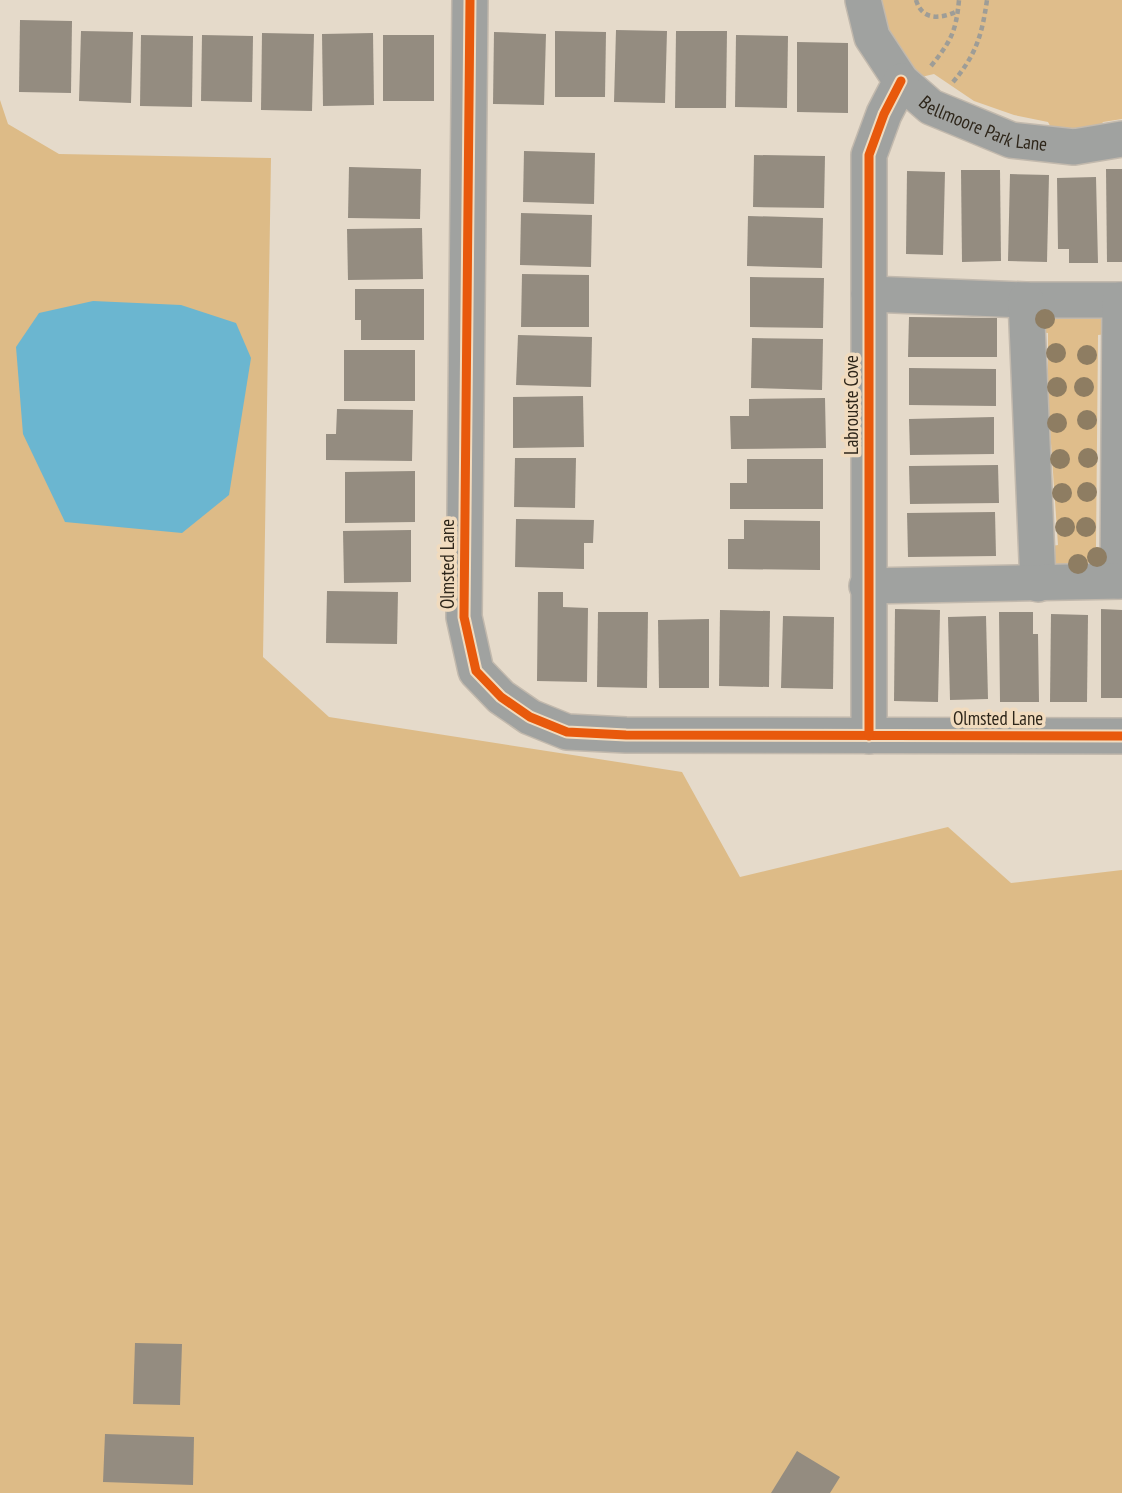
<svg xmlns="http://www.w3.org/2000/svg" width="1122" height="1493" font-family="'PT Sans Narrow',sans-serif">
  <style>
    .green { fill: #dfbd8b }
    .forest { fill: #ddbb87 }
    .water { fill: #6bb6d0 }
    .building { fill: #948c80 }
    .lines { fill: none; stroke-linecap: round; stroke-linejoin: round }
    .minor-casing { stroke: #c2b9ad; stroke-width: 38 }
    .path { stroke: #9e9d97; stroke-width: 4.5; stroke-dasharray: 5 3.5; stroke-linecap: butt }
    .minor { stroke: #a0a2a0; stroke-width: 35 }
    .cycleway-casing { stroke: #f1dbbe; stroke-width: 13 }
    .cycleway { stroke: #e8590c; stroke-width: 9 }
    .tree { fill: #8e7d62 }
    .labels { text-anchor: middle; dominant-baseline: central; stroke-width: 7; stroke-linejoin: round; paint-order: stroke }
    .street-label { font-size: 19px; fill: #2e261a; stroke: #f1dbbe }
  </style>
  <rect width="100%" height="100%" fill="#e5daca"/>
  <g class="green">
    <path d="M879,0H1122V119L1103,122L1094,136L1055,135L1048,122L1014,115L974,101L934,74L917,78L886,31Z"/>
    <path d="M1106,314L1108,334L1098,335L1096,547L1109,548L1104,570L1055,576L1046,547L1058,545L1048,399V333L1036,332V317Z"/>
  </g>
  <path class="forest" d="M0,100L8,124L59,154L271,158L263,657L329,717L682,772L740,877L948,827L1011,883L1122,870V1493H0Z"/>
  <path class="water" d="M93,301L181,305L236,323L251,358L229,495L182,533L65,522L23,434L16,347L39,313Z"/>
  <g class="building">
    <path d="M20,20L72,21L71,93L19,92Z"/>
    <path d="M616,30L667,31L665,103L614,102Z"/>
    <path d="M81,31L133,32L131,103L79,101Z"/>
    <path d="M555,31L606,32L605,97H555Z"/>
    <path d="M676,31H727L726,108H675Z"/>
    <path d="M494,32L546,34L544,105L493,104Z"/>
    <path d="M262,33L314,34L312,111L261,110Z"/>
    <path d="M373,33L374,105L323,106L322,34Z"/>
    <path d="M141,35L193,36L192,107L140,106Z"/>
    <path d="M202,35L253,36L252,102L201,101Z"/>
    <rect x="383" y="35" width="51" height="66"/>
    <path d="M736,35L788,36L787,108L735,107Z"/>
    <path d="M797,42L848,43V113L797,112Z"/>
    <path d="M524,151L595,153L594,204L523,202Z"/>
    <path d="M754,155L825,156L824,208L753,207Z"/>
    <path d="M349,167L421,169L420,219L348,218Z"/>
    <path d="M1106,169H1122V262H1107Z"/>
    <path d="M961,170H1000L1001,261L962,262Z"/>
    <path d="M907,171L945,172L943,255L906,254Z"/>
    <path d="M1010,174L1049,175L1047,262L1008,261Z"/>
    <path d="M1096,177L1098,263H1069V249H1058L1057,178Z"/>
    <path d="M521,213L592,215L591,267L520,265Z"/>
    <path d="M748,216L823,218L822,268L747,266Z"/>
    <path d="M422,228L423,279L348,280L347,229Z"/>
    <path d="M522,274L589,275V327H521Z"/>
    <path d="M750,277L824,278L823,328L750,327Z"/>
    <path d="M355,289H424V340H361V320H355Z"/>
    <path d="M909,317L997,318V357H908Z"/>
    <path d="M518,335L592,337L591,387L516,385Z"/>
    <path d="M752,338L823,339L822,390L751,388Z"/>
    <rect x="344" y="350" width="71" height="51"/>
    <path d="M909,368L996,369V406L909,405Z"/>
    <path d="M583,396L584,447L513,448V397Z"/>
    <path d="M825,398L826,448L731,449L730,416H749V399Z"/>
    <path d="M337,409L413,410L412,461L326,460V434H336Z"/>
    <path d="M994,417V454L910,455L909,419Z"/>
    <path d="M515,458H576L575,508L514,507Z"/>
    <path d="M747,459H823V509H730V483H747Z"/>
    <path d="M998,465L999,503L910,504L909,466Z"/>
    <path d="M415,471V522L345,523V472Z"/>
    <path d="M995,512L996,556L908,557L907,513Z"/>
    <path d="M516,519L594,520L593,543H584V569L515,567Z"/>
    <path d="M744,520L820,521V570L728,569V539H744Z"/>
    <path d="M411,530V582L344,583L343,531Z"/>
    <path d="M327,591L398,592L397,644L326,643Z"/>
    <path d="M538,592H563V607L588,608L587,682L537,681Z"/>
    <path d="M895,609L940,610L938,702L894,701Z"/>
    <path d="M1101,609L1122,610V698H1101Z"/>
    <path d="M720,610L770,611L769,687L719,686Z"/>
    <path d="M598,612H648L647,688L597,687Z"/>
    <path d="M999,612H1033V634H1038L1039,702H1000Z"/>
    <path d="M1051,614L1088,615L1087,702H1050Z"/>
    <path d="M783,616L834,617L833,689L781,688Z"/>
    <path d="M986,616L988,699L950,700L948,617Z"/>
    <path d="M709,619V688H659L658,620Z"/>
    <path d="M135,1343L182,1344L180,1405L133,1404Z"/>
    <path d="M105,1434L194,1437L193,1485L103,1482Z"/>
    <path d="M797,1451L840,1477L830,1493H771Z"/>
  </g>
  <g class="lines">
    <g class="minor-casing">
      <g id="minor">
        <path d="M470,0L464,617L476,671L501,697L530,717L567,732L626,735L1122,736"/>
        <path id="s1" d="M863,0L872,37L901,81L931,107L1011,140L1074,147L1122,139"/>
        <path d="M869,294L1026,300H1122"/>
        <path d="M1026,300L1038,584"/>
        <path d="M1118,581L1120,300"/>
        <path d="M867,586L1122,581"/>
        <path d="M869,736V155L884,114L901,81"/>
      </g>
    </g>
    <g class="path">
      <path d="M916,0C922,21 941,19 958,11"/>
      <path d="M931,66C951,41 956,32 959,0"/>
      <path d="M953,82C976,55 982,35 987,0"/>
    </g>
    <use href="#minor" class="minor"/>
    <g class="cycleway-casing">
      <g id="cycleway">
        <path d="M470,0L464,617L476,671L501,697L530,717L567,732L626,735L1122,736"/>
        <path d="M869,736V155L884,114L901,81"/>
      </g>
    </g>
    <use href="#cycleway" class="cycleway"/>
  </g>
  <g class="tree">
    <circle cx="1045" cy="319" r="10"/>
    <circle cx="1056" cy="353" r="10"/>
    <circle cx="1087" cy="355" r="10"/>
    <circle cx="1057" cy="387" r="10"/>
    <circle cx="1084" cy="387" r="10"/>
    <circle cx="1087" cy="420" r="10"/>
    <circle cx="1057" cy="423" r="10"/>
    <circle cx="1088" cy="458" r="10"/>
    <circle cx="1060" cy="459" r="10"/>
    <circle cx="1087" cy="492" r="10"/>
    <circle cx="1062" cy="493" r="10"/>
    <circle cx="1065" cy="527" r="10"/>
    <circle cx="1086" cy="527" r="10"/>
    <circle cx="1097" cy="557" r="10"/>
    <circle cx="1078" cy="564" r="10"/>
  </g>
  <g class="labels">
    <g class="street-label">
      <text stroke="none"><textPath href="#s1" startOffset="186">Bellmoore Park Lane</textPath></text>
      <text transform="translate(851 405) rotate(-90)">Labrouste Cove</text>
      <text transform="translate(447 564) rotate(-90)">Olmsted Lane</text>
      <text x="998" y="718">Olmsted Lane</text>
    </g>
  </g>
</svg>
